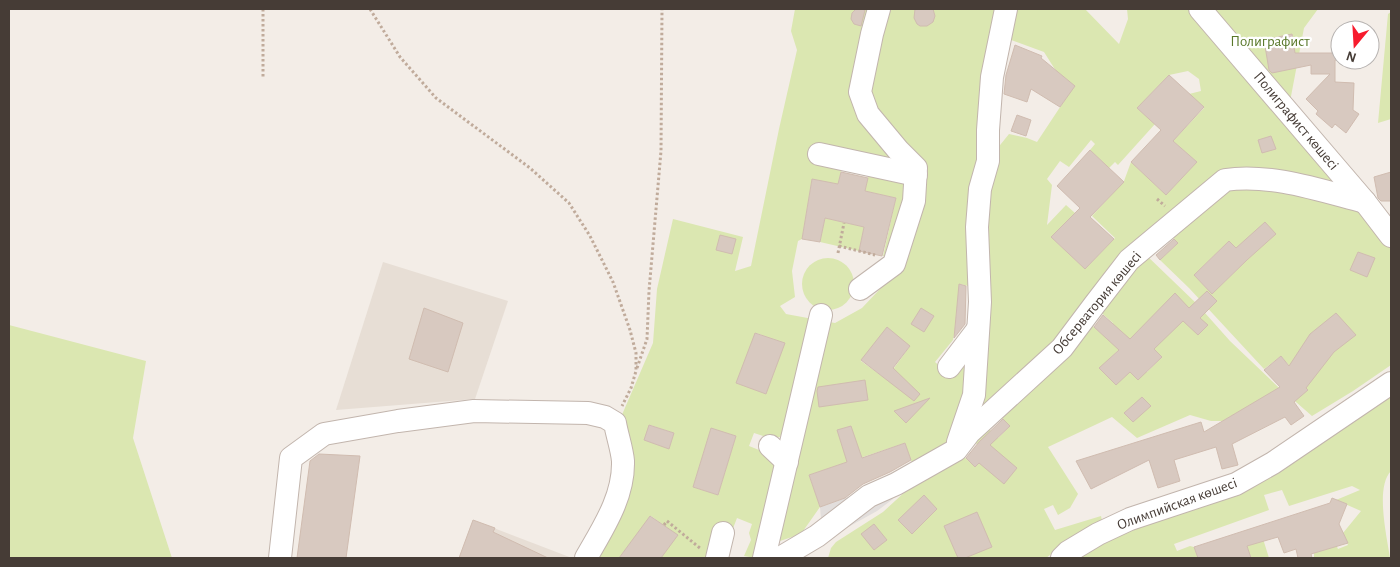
<svg xmlns="http://www.w3.org/2000/svg" width="1400" height="567" font-family="'Alegreya Sans',sans-serif">
  <style>
    .residential { fill: #e7ded5 }
    .green { fill: #dbe7b1; fill-rule: evenodd }
    .parking { fill: #e2dedc }
    .building { fill: #d8c9c0; stroke: #d0bcb0 }
    .lines { fill: none; stroke-linecap: round; stroke-linejoin: round }
    .minor-casing { stroke: #c2b5ad; stroke-width: 24 }
    .path { stroke: #c0ab9b; stroke-width: 3; stroke-dasharray: 2.5 2.5; stroke-linecap: butt }
    .minor { stroke: #fff; stroke-width: 22 }
    .labels { text-anchor: middle; dominant-baseline: central; stroke-width: 4.5; stroke-linejoin: round; paint-order: stroke }
    .park-label { font-size: 15px; fill: #59782a; stroke: #fff }
    .street-label { font-size: 15px; fill: #463c36; stroke: #fff }
  </style>
  <rect width="100%" height="100%" fill="#f3ede7"/>
  <g class="residential">
    <path d="M383,262L508,301L475,399L336,410Z"/>
    <path d="M473,520L572,558H459Z"/>
  </g>
  <g class="green">
    <path d="M795,9H1006L988,160L1009,134L1027,138L1037,142L1074,86L1056,71L1044,52L1003,37L1010,9H1085L1119,44L1128,19L1127,9H1318L1304,28L1288,112L1391,243V365L1353,391L1312,416L1281,389L1297,375L1281,356L1264,369L1189,288L1160,260L1178,243L1167,231L1215,194L1174,207L1181,216L1105,290L1057,343L967,431L972,287L960,284L955,330L953,340L935,362L951,376L969,355L957,438L913,466L905,443L809,475L820,507L801,534L771,544L824,321L835,323L862,308L897,271L894,257L883,256L896,198L865,191L870,168L843,162L838,185L812,179L802,239L798,241L792,271L795,297L780,306L786,314L813,319L791,412L780,437L769,438L754,433L749,446L764,452L778,463L755,558L744,556L751,540L749,533L752,524L737,518L732,531L710,558H661L677,535L651,516L619,558H591L608,531L621,417L653,343L657,289L673,219L743,237L735,271L751,266L779,129L797,50L791,31ZM1188,71L1199,79L1201,91L1189,94L1204,108L1173,141L1197,162L1166,195L1131,162L1124,181L1092,216L1115,238L1085,269L1052,238L1075,213L1066,205L1047,225L1052,185L1047,179L1060,161L1069,167L1091,140L1095,144L1090,150L1109,168L1115,162L1118,165L1155,124L1137,108L1169,75ZM1229,241L1247,260L1212,294L1194,275ZM756,333L784,343L737,383ZM910,346L886,379L861,361V360ZM650,425L674,433L669,448L644,440ZM711,429L736,436L718,495L693,487Z"/>
    <path d="M1391,12V119L1378,123L1388,14Z"/>
    <path d="M825,218L864,227L859,251L820,242Z"/>
    <path d="M1144,253L1197,304L1230,341L1295,403L1223,421H1211L1190,415L1137,438L1112,417L1048,447L1078,494L1070,508L1058,515L1053,505L1044,509L1055,530L1101,516L1103,525L1062,546L1046,558H828L831,548L836,542L883,512L920,478L959,452L975,467L987,455L972,439L985,425L998,438L1010,426L997,413L1086,320L1103,335L1113,323L1097,309ZM1137,332L1162,357L1147,372L1139,363L1116,385L1100,368Z"/>
    <circle cx="828" cy="284" r="26"/>
    <path d="M9,325L146,361L133,438L172,558H9Z"/>
    <path d="M1391,388V471C1375,487 1387,537 1390,558H1311H1314V553L1327,549L1325,540L1333,538L1338,549L1348,545L1343,533L1361,511L1336,500L1360,490L1352,486L1289,506L1282,490L1264,495L1269,510L1174,544L1177,551L1190,546L1194,547L1198,558H1069L1134,522L1239,488Z"/>
    <path d="M1259,526L1269,558H1251L1247,546Z"/>
  </g>
  <path class="parking" d="M885,484L893,499L877,511L823,541L820,507Z"/>
  <g class="building">
    <path d="M856,9H861L865,10L861,26L854,24L851,19L852,13Z"/>
    <path d="M915,9H933L935,16L933,22L927,26H920L917,24L914,18Z"/>
    <path d="M1292,34L1295,53H1337V60H1335V82L1354,83L1353,110L1359,114L1346,133L1335,124L1332,128L1316,114L1318,111L1306,99L1330,74H1311V65L1272,73L1269,70L1264,40Z"/>
    <path d="M1015,45L1042,56L1041,58L1075,86L1060,107L1031,89L1027,102L1004,94L1006,75Z"/>
    <path d="M1169,75L1204,107L1173,141L1197,162L1166,195L1131,162L1161,130L1137,108Z"/>
    <path d="M1017,115L1031,120L1026,136L1011,131Z"/>
    <path d="M1271,136L1276,149L1262,153L1258,140Z"/>
    <path d="M1090,150L1124,182L1090,217L1114,239L1085,269L1051,237L1080,208L1057,186Z"/>
    <path d="M841,172L868,178L865,191L896,198L882,256L859,251L864,227L825,218L820,242L802,239L812,179L838,184Z"/>
    <path d="M1391,172V201H1381L1378,198L1374,177Z"/>
    <path d="M1265,222L1276,234L1247,260L1212,294L1194,275L1229,241L1236,248Z"/>
    <path d="M720,235L736,239L732,254L716,250Z"/>
    <path d="M1174,239L1178,243L1160,260L1156,255Z"/>
    <path d="M1358,252L1375,258L1367,277L1350,270Z"/>
    <path d="M959,284L966,286L965,324L954,338Z"/>
    <path d="M1207,291L1217,301L1200,318L1208,325L1198,335L1183,321L1154,349L1162,357L1138,380L1130,372L1116,385L1099,368L1119,350L1094,327L1103,315L1130,339L1175,293L1189,308Z"/>
    <path d="M424,308L463,323L448,372L409,359Z"/>
    <path d="M921,308L934,316L924,332L911,324Z"/>
    <path d="M1336,313L1356,335L1334,352L1306,388L1308,390L1294,402L1304,416L1291,425L1285,417L1232,444L1238,465L1222,469L1216,447L1174,460L1180,481L1158,488L1149,460L1091,489L1076,461L1201,422L1204,432L1280,387L1264,370L1281,356L1289,366L1310,334Z"/>
    <path d="M887,327L910,346L893,368L920,394L914,401L861,360Z"/>
    <path d="M755,333L785,343L766,394L736,383Z"/>
    <path d="M865,380L868,400L819,407L817,391L818,387Z"/>
    <path d="M1142,397L1151,406L1133,422L1124,413Z"/>
    <path d="M930,398L906,423L894,411Z"/>
    <path d="M1003,419L1010,426L990,445L1017,468L1004,484L979,463L975,467L966,458L979,442Z"/>
    <path d="M649,425L674,433L669,449L644,440Z"/>
    <path d="M851,426L862,458L905,443L911,460L890,472L863,484L845,498L820,507L809,475L847,462L837,430Z"/>
    <path d="M711,428L736,436L718,495L693,487Z"/>
    <path d="M319,454L360,456L346,558H297L310,461Z"/>
    <path d="M924,495L937,509L912,534L898,520Z"/>
    <path d="M1332,498L1347,504L1339,524L1348,543L1311,554L1312,558H1298L1296,549L1284,553L1278,537L1247,546L1251,558H1198L1194,547L1330,503Z"/>
    <path d="M977,512L992,547L965,558H958L944,526Z"/>
    <path d="M650,516L678,535L661,558H619Z"/>
    <path d="M473,520L495,528L493,532L548,558H459Z"/>
    <path d="M874,524L887,540L874,550L861,534Z"/>
  </g>
  <g class="lines">
    <g class="minor-casing">
      <g id="minor">
        <path d="M1200,9L1365,202L1391,236"/>
        <path d="M819,154L916,175"/>
        <path d="M860,289L894,264L914,201L916,168L898,150L868,114L860,92L872,34L879,9"/>
        <path d="M949,367L978,329"/>
        <path d="M958,442L974,395L980,302L977,227L980,189L988,161V130L992,77L1006,9"/>
        <path d="M770,446L787,462"/>
        <path d="M280,558L291,458L324,434L398,421L474,411L588,413L605,417L615,423C617,435 622,449 623,461C624,497 603,528 586,558"/>
        <path d="M717,558L723,533"/>
        <path d="M764,558L821,315"/>
        <path d="M780,558L817,536L869,496L896,484L956,450L969,433L1062,348L1095,304L1129,260L1225,180C1271,173 1322,191 1365,202"/>
        <path d="M1062,558L1068,552L1098,534L1130,519L1236,484L1273,463L1391,383"/>
      </g>
    </g>
    <g class="path">
      <path d="M263,9V77"/>
      <path d="M370,9L400,57L436,98L530,168L569,203L590,236L613,282L630,330L636,353V371L631,388L622,406"/>
      <path d="M1157,199L1165,206"/>
      <path d="M839,246L875,255"/>
      <path d="M838,253L844,223"/>
      <path d="M637,368L647,339L649,291L661,151L662,9"/>
      <path d="M664,525L667,521L701,549"/>
    </g>
    <use href="#minor" class="minor"/>
  </g>
  <g class="labels">
    <g class="park-label">
      <text x="1270" y="41">Полиграфист</text>
    </g>
    <g class="street-label">
      <text transform="translate(1296 121) rotate(50)">Полиграфист көшесі</text>
      <text transform="translate(1097 303) rotate(-50)">Обсерватория көшесі</text>
      <text transform="translate(1177 504) rotate(-20)">Олимпийская көшесі</text>
    </g>
  </g>
  <rect width="1400" height="567" fill="none" stroke="#463c36" stroke-width="20"/>
  <g transform="translate(1355 45) rotate(198)"><circle r="24" fill="#ffffff" stroke="#b5b1af"/>
  <path d="M0-4L9 19L0 12L-9 19Z" fill="#f71b2d"/>
  <text y="-8" font-size="14" font-weight="bold" text-anchor="middle" fill="#463c36">N</text>
  </g>
</svg>
